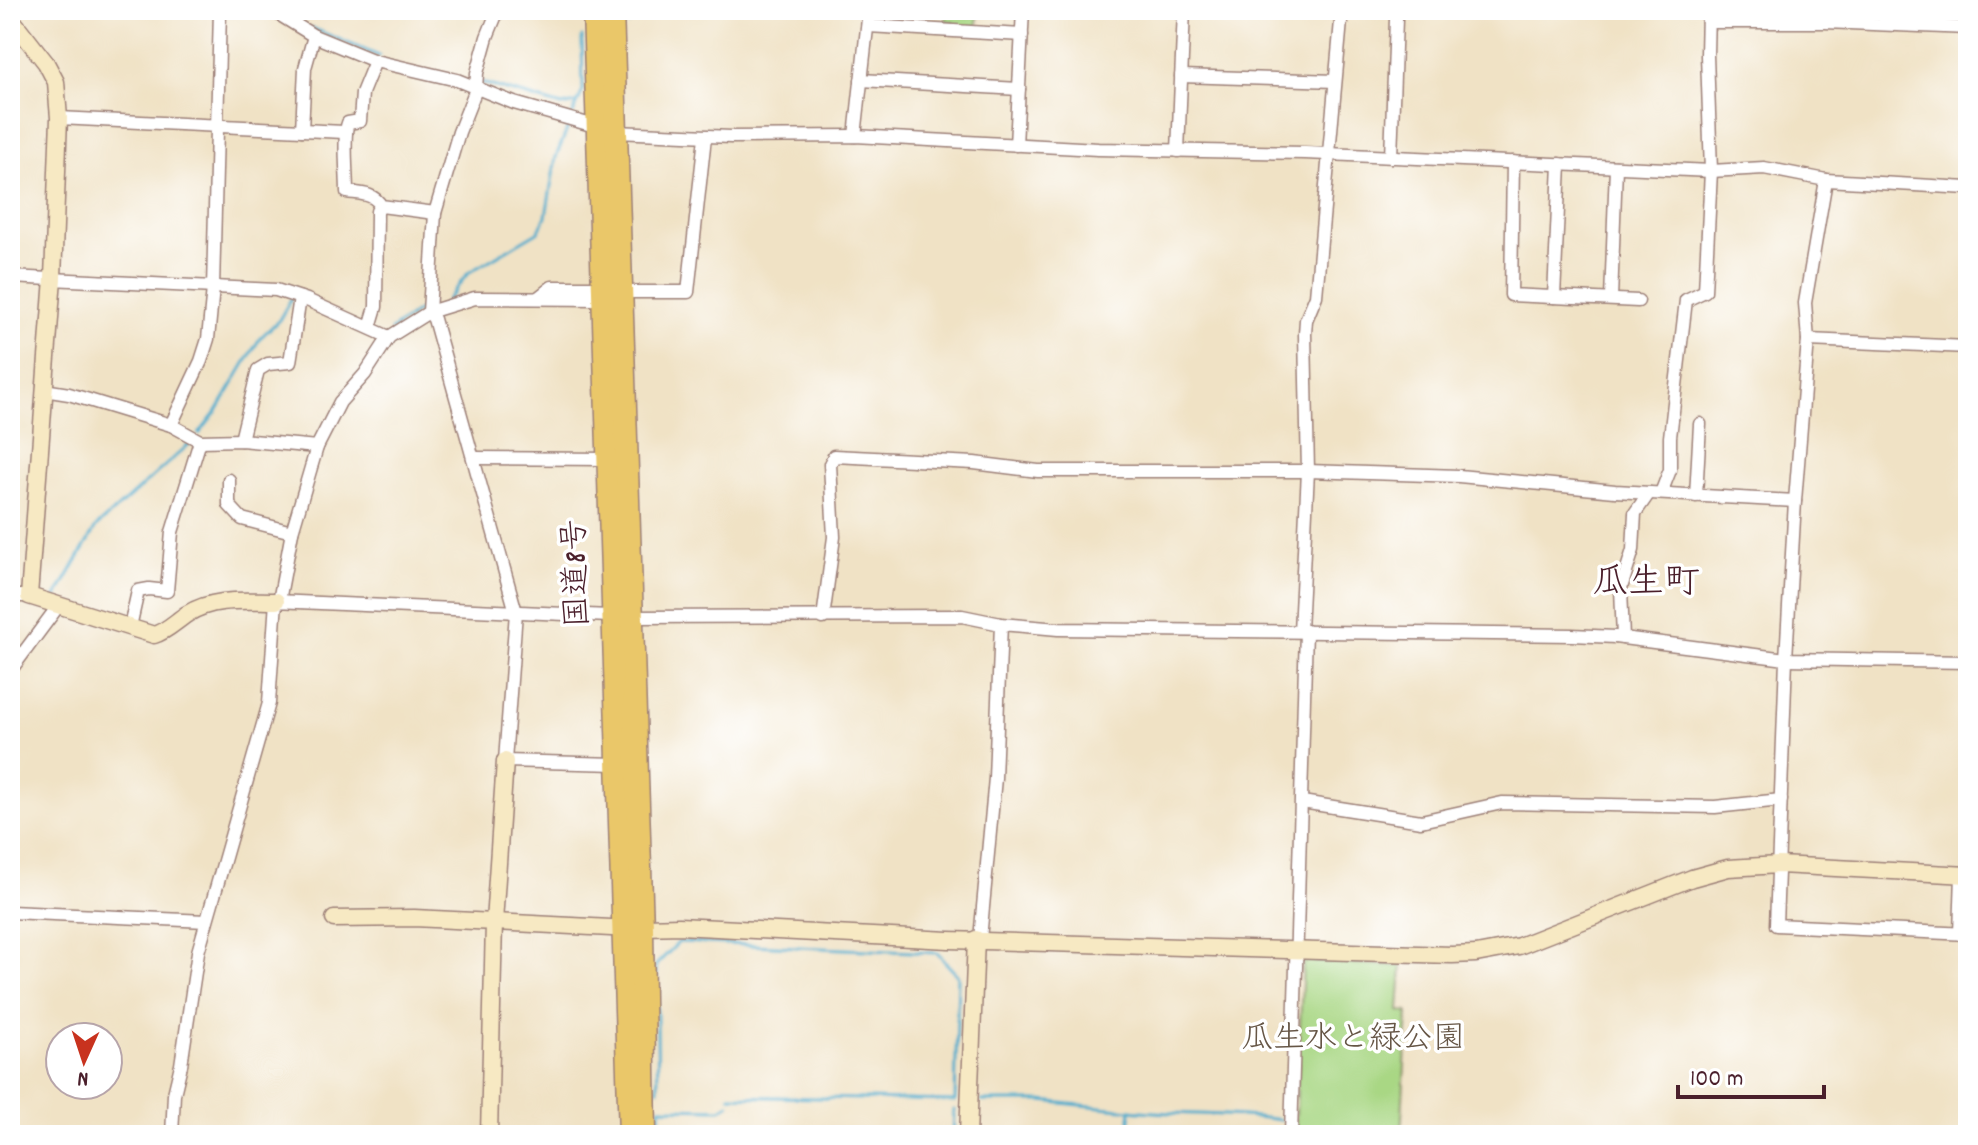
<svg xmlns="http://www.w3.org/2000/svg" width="1978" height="1145" font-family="Dekko,'Klee One',sans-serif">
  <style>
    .green { fill: #a9d784; stroke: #7a7b58; stroke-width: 2 }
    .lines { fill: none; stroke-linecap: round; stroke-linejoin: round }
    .stream { stroke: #4eaccd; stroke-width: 3 }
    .street-casing { stroke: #9d8078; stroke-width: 15 }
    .secondary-casing { stroke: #9d8078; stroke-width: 19 }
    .highway-casing { stroke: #9d8078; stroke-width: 25 }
    .street { stroke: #fff; stroke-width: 12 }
    .secondary { stroke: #f7e9c3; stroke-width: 16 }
    .highway { stroke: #eac769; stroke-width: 22 }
    .labels { text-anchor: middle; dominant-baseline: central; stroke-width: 7; stroke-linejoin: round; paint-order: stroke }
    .street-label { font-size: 32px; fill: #4a1f2b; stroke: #fff }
    .park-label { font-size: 32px; fill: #665646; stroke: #fff }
    .quarter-label { font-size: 36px; fill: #4a1f2b; stroke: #fff }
  </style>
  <rect width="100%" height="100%" fill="#fff"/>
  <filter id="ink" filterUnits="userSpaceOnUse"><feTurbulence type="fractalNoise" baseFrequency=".0125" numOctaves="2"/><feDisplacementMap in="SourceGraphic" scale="16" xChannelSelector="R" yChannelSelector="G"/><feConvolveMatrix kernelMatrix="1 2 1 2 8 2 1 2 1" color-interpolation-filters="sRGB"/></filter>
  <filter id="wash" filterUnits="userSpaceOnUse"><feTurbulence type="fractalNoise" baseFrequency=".006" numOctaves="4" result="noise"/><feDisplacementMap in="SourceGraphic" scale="32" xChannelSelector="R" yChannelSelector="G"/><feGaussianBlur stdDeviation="1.8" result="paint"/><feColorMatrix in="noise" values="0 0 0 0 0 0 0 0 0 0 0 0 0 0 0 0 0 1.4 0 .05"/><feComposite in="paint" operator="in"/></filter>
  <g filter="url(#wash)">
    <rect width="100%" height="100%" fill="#f0e2c5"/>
    <g class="green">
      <path d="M947,10H978L977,28L953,27L954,22L946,21Z"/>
      <path d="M1303,961L1402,966L1399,1011L1408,1012L1401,1135H1295Z"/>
    </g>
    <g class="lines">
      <g class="stream">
        <path d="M628,10L629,24"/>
        <path d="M312,28L379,56"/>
        <path d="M479,82L562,106L576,103"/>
        <path d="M573,114L583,90L582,37"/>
        <path d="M447,300L468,273L539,231L546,216L556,157L570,122"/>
        <path d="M391,330L424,307"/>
        <path d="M199,434L217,411L260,338L279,320L291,299"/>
        <path d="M56,597L96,527L194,440"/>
        <path d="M658,1089L656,965L679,942L937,953L958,976L955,1101L730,1096"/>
        <path d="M982,1101H1041L1131,1110"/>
        <path d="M661,1135L660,1108L721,1109L729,1104"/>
        <path d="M953,1135L954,1110"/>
        <path d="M1128,1135L1131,1110C1181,1116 1230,1112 1280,1120"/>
      </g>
    </g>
  </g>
  <g filter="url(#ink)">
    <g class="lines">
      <g class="street-casing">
        <g id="street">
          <path d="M272,10L314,36L375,61L457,80L514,103L616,132L731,137L855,136L1098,149L1305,153L1711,171L1764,168L1826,180L1968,188"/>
          <path d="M498,10L487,37L477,73L476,89L459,132L435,213L429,312L434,319L516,612L505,761L617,764"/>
          <path d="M1708,22H1825L1968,28"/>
          <path d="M868,26L1022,35"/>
          <path d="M375,61L362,93L360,121L348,123C343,134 347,176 347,192C361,194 374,193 381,206L435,213"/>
          <path d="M1181,76L1335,81"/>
          <path d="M861,80L1019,89"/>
          <path d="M59,118L344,132"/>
          <path d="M302,130L305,68L314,36"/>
          <path d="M855,136L869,10"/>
          <path d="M1016,145L1023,10"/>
          <path d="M1178,151L1184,10"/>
          <path d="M1391,157L1396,19"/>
          <path d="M1513,162L1511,295L1638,301"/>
          <path d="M1826,180L1805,303L1808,340L1795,501L1786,659L1776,925L1968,934"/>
          <path d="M10,277L276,290L307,300L389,337"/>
          <path d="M632,292H688L705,137"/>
          <path d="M1554,297L1560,164"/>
          <path d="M538,298L552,287H603"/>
          <path d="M1611,299L1616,167"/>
          <path d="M370,327L376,307L377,211L381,206"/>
          <path d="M1808,340L1968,347"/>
          <path d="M44,390L69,394L171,425L200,441L241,440L317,447"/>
          <path d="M171,425L201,361L208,339L213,288L220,10"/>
          <path d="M241,440L258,370L268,364L290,362L300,298"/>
          <path d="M473,458L608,459"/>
          <path d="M229,480V505L242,519L292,532"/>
          <path d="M1661,493L1670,470V437L1686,300L1705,291L1711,171L1707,55L1708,10"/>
          <path d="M1696,496L1700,424"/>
          <path d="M10,596H29"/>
          <path d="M279,601L292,532L317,447L340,402L365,374L389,337L429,312L475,298L603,299"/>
          <path d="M823,618L834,537L830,464L834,456L974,463L1038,471H1308L1459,476L1615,491L1795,501"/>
          <path d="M130,627L138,591L149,589L167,591L172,532L200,441"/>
          <path d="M1300,631L1308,471L1305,334L1306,320L1316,296L1342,10"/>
          <path d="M1623,638L1621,588L1633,550L1635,513L1649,493"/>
          <path d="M10,671L59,605"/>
          <path d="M1302,802L1421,821L1502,803L1715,807L1781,800"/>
          <path d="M10,912L206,921"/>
          <path d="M1960,934L1962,874"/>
          <path d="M980,939L995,778L1001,624"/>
          <path d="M172,1135L174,1094L181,1065L198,952L269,703L276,601L631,617L962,616L1001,624L1058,629L1572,635L1615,637L1786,659L1968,662"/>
          <path d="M1291,1135L1306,631"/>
        </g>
      </g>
      <g class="secondary-casing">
        <g id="secondary">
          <path d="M10,17L46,63L56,82L59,118L53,278L29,596L154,635C167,631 175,622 187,614C214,597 245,601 276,601"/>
          <path d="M334,919L414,918L611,928L679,926L949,940L1452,955L1476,954L1519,946L1692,878L1728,868L1779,865L1968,875"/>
          <path d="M489,1135L494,922L505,761"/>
          <path d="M968,1135L976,939"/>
        </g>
      </g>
      <g class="highway-casing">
        <g id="highway">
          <path d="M594,10L630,1135"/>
          <path d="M612,10L642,928L645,1135"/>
        </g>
      </g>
      <use href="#street" class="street"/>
      <use href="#secondary" class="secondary"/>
      <use href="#highway" class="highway"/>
    </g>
  </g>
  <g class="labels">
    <g class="street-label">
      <text transform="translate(579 573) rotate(-92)">国道8号</text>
    </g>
    <g class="park-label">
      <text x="1353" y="1041">瓜生水と緑公園</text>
    </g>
    <g class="quarter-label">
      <text x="1646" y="585">瓜生町</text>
    </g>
  </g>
  <rect width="1978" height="1145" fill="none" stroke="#fff" stroke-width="40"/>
  <g transform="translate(84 1061) rotate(183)"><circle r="38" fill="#ffffff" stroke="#b7a5aa" stroke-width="2"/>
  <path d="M0-6L14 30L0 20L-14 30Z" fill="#c8321e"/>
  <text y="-12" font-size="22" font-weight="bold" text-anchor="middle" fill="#4a1f2b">N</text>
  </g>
  <path d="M1678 1085v12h146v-12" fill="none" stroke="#4a1f2b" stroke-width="4"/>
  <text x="1690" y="1085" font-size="24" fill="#4a1f2b" stroke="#ffffff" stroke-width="6" paint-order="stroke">100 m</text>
</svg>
